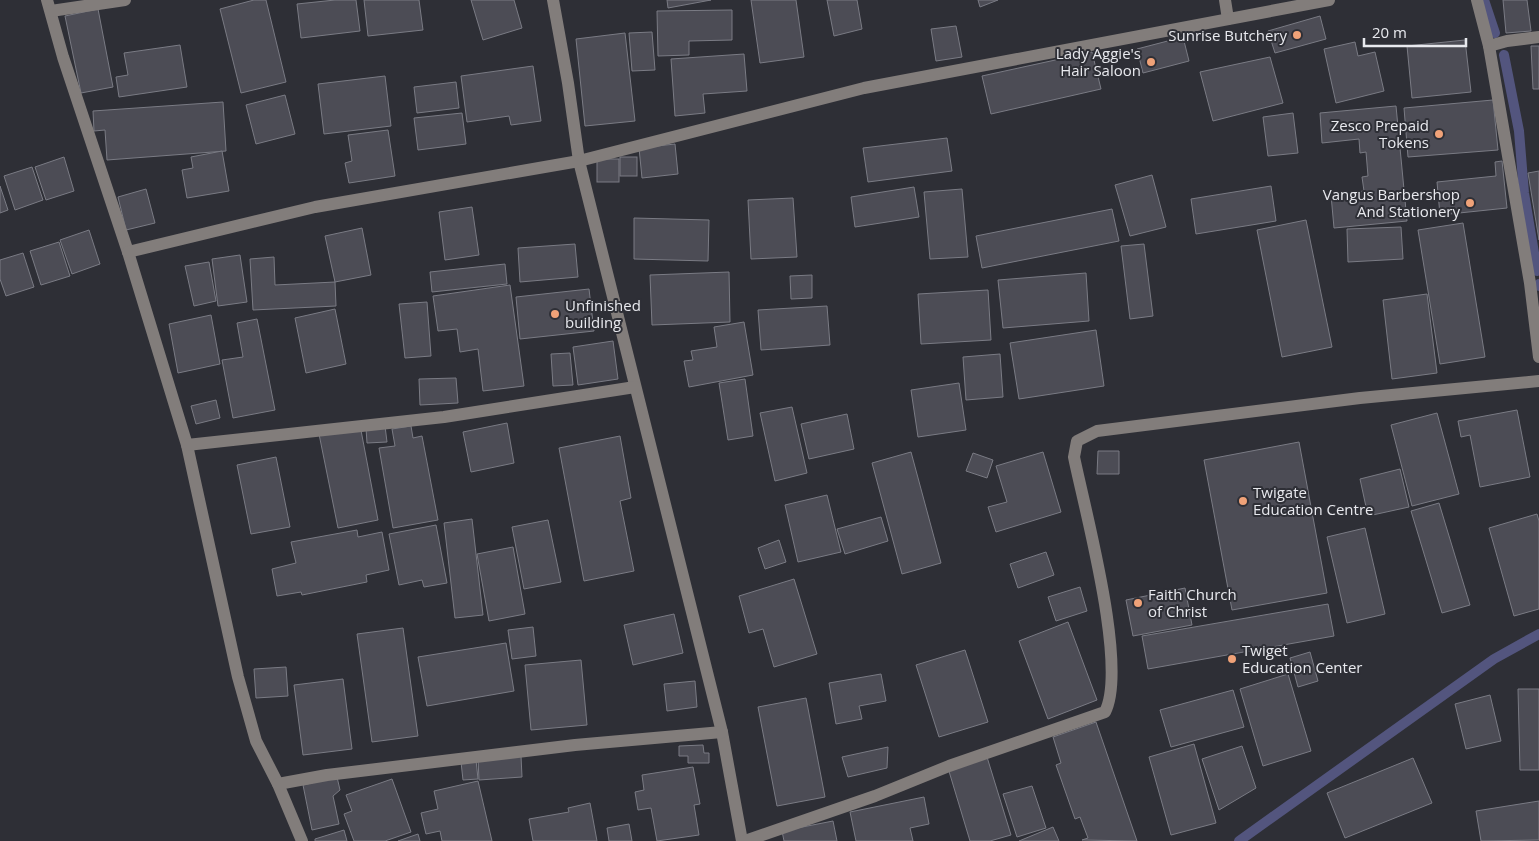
<svg xmlns="http://www.w3.org/2000/svg" width="1539" height="841" font-family="'Open Sans',sans-serif">
  <style>
    .lines { fill: none; stroke-linecap: round; stroke-linejoin: round }
    .stream { stroke: #53557e; stroke-width: 10 }
    .building { fill: #4c4c55; stroke: #7a7b84 }
    .minor { stroke: #827d7b; stroke-width: 12 }
    .poi-dot { fill: #f0a278; stroke: #2e2f36; stroke-width: 2 }
    .labels { text-anchor: middle; dominant-baseline: central; stroke-width: 4; stroke-linejoin: round; paint-order: stroke }
    .poi-label { font-size: 15px; fill: #e8e9ee; stroke: #2e2f36; text-anchor: end }
  </style>
  <rect width="100%" height="100%" fill="#2e2f36"/>
  <g class="lines">
    <g class="stream">
      <path d="M1484,0L1495,33"/>
      <path d="M1504,55L1519,131L1524,193L1537,271"/>
      <path d="M1539,284V286"/>
      <path d="M1239,841L1494,659L1539,634"/>
    </g>
  </g>
  <g class="building">
    <path d="M254,0H266L286,82L241,93L220,9Z"/>
    <path d="M335,0H356L360,31L301,38L297,4Z"/>
    <path d="M364,0H419L423,30L368,36Z"/>
    <path d="M471,0H514L522,28L483,40Z"/>
    <path d="M667,0H711L668,8Z"/>
    <path d="M751,0H796L804,57L760,63Z"/>
    <path d="M827,0H857L862,29L834,36Z"/>
    <path d="M978,0H998L980,7Z"/>
    <path d="M1503,0H1527L1531,31L1506,33Z"/>
    <path d="M98,9L113,87L81,93L65,16Z"/>
    <path d="M732,10V40L689,41V55L658,56L657,11Z"/>
    <path d="M1320,16L1326,39L1275,53L1268,31Z"/>
    <path d="M956,26L962,57L936,61L931,29Z"/>
    <path d="M652,32L655,70L632,71L629,33Z"/>
    <path d="M625,33L635,121L585,126L576,39Z"/>
    <path d="M1183,37L1189,61L1143,73L1137,49Z"/>
    <path d="M1465,40L1471,92L1412,98L1407,46Z"/>
    <path d="M1355,42L1358,56L1375,52L1384,91L1336,103L1324,49Z"/>
    <path d="M180,45L187,87L119,97L116,77L128,75L124,53Z"/>
    <path d="M1531,46H1539V89H1533Z"/>
    <path d="M1092,52L1101,89L991,114L982,76Z"/>
    <path d="M744,54L747,91L703,94L705,113L675,116L671,59Z"/>
    <path d="M1270,57L1283,103L1213,121L1200,72Z"/>
    <path d="M533,66L541,121L511,125L509,116L467,122L461,76Z"/>
    <path d="M385,76L391,126L324,134L318,84Z"/>
    <path d="M456,82L459,108L417,113L414,87Z"/>
    <path d="M285,95L295,134L256,144L246,105Z"/>
    <path d="M1493,100L1498,150L1408,157L1404,108Z"/>
    <path d="M223,102L226,151L107,160L105,130L94,131L93,111Z"/>
    <path d="M1396,106L1407,221L1334,228L1331,195L1364,191L1362,177L1368,176L1366,152L1360,153L1359,139L1322,143L1320,113Z"/>
    <path d="M462,113L466,144L418,150L414,118Z"/>
    <path d="M1293,113L1298,153L1268,156L1263,117Z"/>
    <path d="M388,130L395,176L349,183L345,163L352,161L348,135Z"/>
    <path d="M947,138L952,171L868,182L863,148Z"/>
    <path d="M675,144L678,174L642,178L639,148Z"/>
    <path d="M222,151L229,191L187,198L182,170L193,168L191,157Z"/>
    <path d="M64,157L74,191L46,200L35,167Z"/>
    <rect x="620" y="157" width="17" height="19"/>
    <rect x="597" y="159" width="22" height="23"/>
    <path d="M1502,161L1507,208L1440,215L1437,182L1496,176L1495,162Z"/>
    <path d="M32,167L43,200L15,210L4,176Z"/>
    <path d="M1539,171V240L1528,173Z"/>
    <path d="M1152,175L1166,227L1130,236L1115,185Z"/>
    <path d="M0,186L8,210L0,213Z"/>
    <path d="M1271,186L1276,221L1196,234L1191,199Z"/>
    <path d="M914,187L919,217L855,227L851,197Z"/>
    <path d="M146,189L155,223L126,230L118,197Z"/>
    <path d="M962,189L968,257L930,259L924,192Z"/>
    <path d="M793,198L797,257L751,259L748,200Z"/>
    <path d="M472,207L479,255L445,260L439,212Z"/>
    <path d="M1112,209L1119,241L982,268L976,236Z"/>
    <path d="M634,218L709,220L708,261L634,259Z"/>
    <path d="M1306,220L1332,347L1282,357L1257,230Z"/>
    <path d="M1463,223L1485,357L1440,364L1418,230Z"/>
    <path d="M1401,227L1403,259L1348,262L1347,229Z"/>
    <path d="M362,228L371,275L335,282L325,236Z"/>
    <path d="M89,230L100,264L72,274L60,240Z"/>
    <path d="M59,242L70,276L41,285L30,251Z"/>
    <path d="M575,244L578,277L520,282L518,248Z"/>
    <path d="M1144,244L1153,316L1130,319L1121,246Z"/>
    <path d="M23,253L34,287L6,296L0,279V260Z"/>
    <path d="M240,255L247,302L218,306L212,259Z"/>
    <path d="M274,257L275,285L335,282L336,306L253,310L250,259Z"/>
    <path d="M209,262L216,301L194,306L185,266Z"/>
    <path d="M505,264L507,284L432,292L430,272Z"/>
    <path d="M729,272L730,322L652,325L650,275Z"/>
    <path d="M1086,273L1089,321L1003,328L998,280Z"/>
    <path d="M812,275V298L791,299L790,276Z"/>
    <path d="M510,285L524,386L483,391L478,349L460,352L457,329L438,331L433,296Z"/>
    <path d="M589,289L594,331L520,339L516,297Z"/>
    <path d="M988,290L991,340L921,344L918,294Z"/>
    <path d="M1427,294L1437,373L1392,379L1383,300Z"/>
    <path d="M427,302L431,356L405,358L399,304Z"/>
    <path d="M827,306L830,345L761,350L758,310Z"/>
    <path d="M335,309L346,364L306,373L295,318Z"/>
    <path d="M211,315L220,364L178,373L169,324Z"/>
    <path d="M257,319L275,410L233,418L222,360L243,357L237,323Z"/>
    <path d="M744,322L753,375L689,387L684,361L693,360L691,351L717,347L714,327Z"/>
    <path d="M1096,330L1104,386L1019,399L1010,343Z"/>
    <path d="M613,341L618,379L578,385L573,347Z"/>
    <path d="M570,353L573,385L553,386L551,354Z"/>
    <path d="M1000,354L1003,397L966,400L963,357Z"/>
    <path d="M456,378L458,403L420,405L419,379Z"/>
    <path d="M745,379L753,436L728,440L719,383Z"/>
    <path d="M959,383L966,430L918,437L911,390Z"/>
    <path d="M216,400L220,418L196,424L191,406Z"/>
    <path d="M792,407L807,473L775,481L760,413Z"/>
    <path d="M1517,410L1530,477L1480,487L1470,435L1461,437L1458,421Z"/>
    <path d="M1437,413L1459,494L1412,506L1391,425Z"/>
    <path d="M847,414L854,449L809,459L801,424Z"/>
    <path d="M507,423L514,463L471,472L463,432Z"/>
    <path d="M360,425L378,520L338,528L319,434Z"/>
    <path d="M385,426L387,442L367,443L366,428Z"/>
    <path d="M411,426L413,438L422,436L438,520L393,528L379,448L395,446L392,429Z"/>
    <path d="M620,436L631,498L620,501L634,571L584,581L559,448Z"/>
    <path d="M1299,442L1327,593L1232,610L1204,460Z"/>
    <path d="M1098,451H1119V474H1097Z"/>
    <path d="M911,452L941,563L902,574L872,463Z"/>
    <path d="M1043,452L1061,512L996,532L988,507L1007,502L996,466Z"/>
    <path d="M973,453L993,460L987,478L966,471Z"/>
    <path d="M276,457L290,527L251,534L237,465Z"/>
    <path d="M1400,469L1409,507L1368,516L1360,479Z"/>
    <path d="M827,495L841,552L798,562L785,505Z"/>
    <path d="M1439,503L1470,605L1442,613L1411,511Z"/>
    <path d="M1537,514L1539,521V609L1514,616L1489,528Z"/>
    <path d="M881,517L888,541L845,554L837,529Z"/>
    <path d="M472,519L483,615L455,618L444,523Z"/>
    <path d="M548,520L561,582L524,589L512,527Z"/>
    <path d="M436,525L447,583L424,587L422,580L399,585L389,534Z"/>
    <path d="M1365,528L1385,614L1347,623L1327,537Z"/>
    <path d="M357,530L358,537L382,532L389,570L366,575L367,582L302,595L301,592L277,596L272,569L296,563L291,542Z"/>
    <path d="M779,540L786,562L765,569L758,548Z"/>
    <path d="M513,547L525,614L489,621L477,554Z"/>
    <path d="M1046,552L1054,575L1018,588L1010,564Z"/>
    <path d="M794,579L817,654L774,667L763,629L749,633L739,596Z"/>
    <path d="M1080,587L1087,611L1056,621L1048,597Z"/>
    <path d="M1185,588L1192,625L1133,636L1126,600Z"/>
    <path d="M1328,604L1334,636L1148,669L1142,636Z"/>
    <path d="M674,614L683,653L633,665L624,625Z"/>
    <path d="M1068,622L1097,700L1048,719L1019,641Z"/>
    <path d="M533,627L536,656L512,659L508,630Z"/>
    <path d="M403,628L418,736L372,742L357,634Z"/>
    <path d="M506,643L514,691L427,706L418,657Z"/>
    <path d="M965,650L988,722L939,737L916,665Z"/>
    <path d="M1310,652L1318,681L1298,687L1290,658Z"/>
    <path d="M581,660L587,725L531,730L525,665Z"/>
    <path d="M286,667L288,696L256,698L254,669Z"/>
    <path d="M881,674L886,701L859,706L862,719L836,724L829,683Z"/>
    <path d="M1288,674L1311,751L1263,766L1240,689Z"/>
    <path d="M343,679L352,749L303,755L294,685Z"/>
    <path d="M695,681L697,707L667,711L664,684Z"/>
    <path d="M1518,689H1539V770H1520Z"/>
    <path d="M1233,690L1244,727L1171,747L1160,710Z"/>
    <path d="M1490,695L1501,741L1466,749L1455,704Z"/>
    <path d="M806,698L825,797L777,806L758,707Z"/>
    <path d="M1096,722L1137,841L1082,840L1088,838L1080,817L1075,819L1056,765L1061,763L1053,737Z"/>
    <path d="M1194,744L1216,823L1171,835L1149,757Z"/>
    <path d="M703,745L704,753H709V763H688V756H679V746Z"/>
    <path d="M1242,746L1256,788L1219,810L1202,759Z"/>
    <path d="M888,747L887,768L848,777L842,757Z"/>
    <path d="M521,756L522,777L479,780L478,758Z"/>
    <path d="M987,757L1011,835L990,841H970L948,768Z"/>
    <path d="M1413,758L1432,803L1345,838L1327,793Z"/>
    <path d="M476,760L478,779L463,780L461,762Z"/>
    <path d="M693,767L700,804L694,805L699,835L657,841L651,808L638,810L635,792L644,790L642,775Z"/>
    <path d="M337,777L340,790L333,796L339,824L312,830L303,785Z"/>
    <path d="M392,779L411,832L385,841H354L344,814L352,811L346,795Z"/>
    <path d="M478,781L492,841H442L440,831L426,834L421,813L438,809L434,791Z"/>
    <path d="M1032,786L1046,828L1017,837L1003,794Z"/>
    <path d="M924,797L929,824L910,828L913,841H856L850,812Z"/>
    <path d="M1539,801V840L1481,841L1476,811Z"/>
    <path d="M590,803L597,841H533L529,819L569,812L568,808Z"/>
    <path d="M833,821L837,841H784L782,831Z"/>
    <path d="M629,824L632,841H609L607,828Z"/>
    <path d="M1053,827L1059,841H1019Z"/>
    <path d="M344,830L347,841H315V839Z"/>
    <path d="M418,834L420,841H398Z"/>
  </g>
  <g class="lines">
    <g class="minor">
      <path d="M47,0L63,57L128,252L187,445L238,677L256,741L278,784L302,841"/>
      <path d="M553,0L568,83L579,161L722,732L742,841"/>
      <path d="M1225,0L1228,19"/>
      <path d="M1477,0L1489,46L1530,283L1539,357"/>
      <path d="M51,11L125,0"/>
      <path d="M1489,46L1507,41L1539,37"/>
      <path d="M128,252L315,207L579,161L864,88L1329,0"/>
      <path d="M187,445L444,417L635,387"/>
      <path d="M278,784L327,775L575,745L722,732"/>
      <path d="M745,841L875,796L949,766L1105,712C1128,667 1085,511 1074,457L1077,441L1097,431L1360,398L1539,381"/>
    </g>
  </g>
  <g class="poi-dot">
    <circle cx="1297" cy="35" r="5"/>
    <circle cx="1151" cy="62" r="5"/>
    <circle cx="1439" cy="134" r="5"/>
    <circle cx="1470" cy="203" r="5"/>
    <circle cx="555" cy="314" r="5"/>
    <circle cx="1243" cy="501" r="5"/>
    <circle cx="1138" cy="603" r="5"/>
    <circle cx="1232" cy="659" r="5"/>
  </g>
  <g class="labels">
    <g class="poi-label">
      <text x="1287" y="35">Sunrise Butchery</text>
      <text x="1141" y="53">Lady Aggie's<tspan x="1141" dy="17">Hair Saloon</tspan></text>
      <text x="1429" y="125">Zesco Prepaid<tspan x="1429" dy="17">Tokens</tspan></text>
      <text x="1460" y="194">Vangus Barbershop<tspan x="1460" dy="17">And Stationery</tspan></text>
      <text x="565" y="305" text-anchor="start">Unfinished<tspan x="565" dy="17">building</tspan></text>
      <text x="1253" y="492" text-anchor="start">Twigate<tspan x="1253" dy="17">Education Centre</tspan></text>
      <text x="1148" y="594" text-anchor="start">Faith Church<tspan x="1148" dy="17">of Christ</tspan></text>
      <text x="1242" y="650" text-anchor="start">Twiget<tspan x="1242" dy="17">Education Center</tspan></text>
    </g>
  </g>
  <path d="M1364 38v8h102v-8" fill="none" stroke="#e8e9ee" stroke-width="2.5"/>
  <text x="1372" y="38" font-size="15" fill="#e8e9ee" stroke="#2e2f36" stroke-width="4" paint-order="stroke">20 m</text>
</svg>
